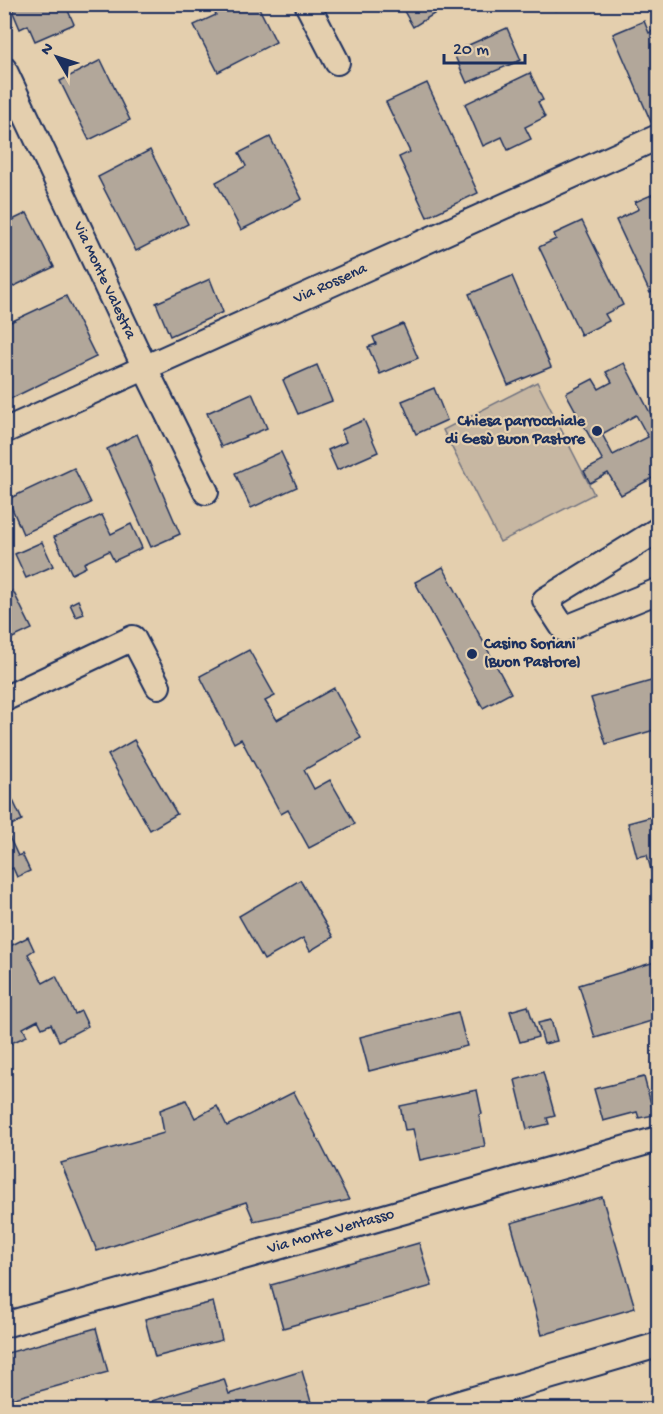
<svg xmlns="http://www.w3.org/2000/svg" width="663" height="1414" font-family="'Gochi Hand',sans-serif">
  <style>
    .green { fill: #c7b7a2; stroke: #717380; stroke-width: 1.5 }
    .building { fill: #b2a79a; stroke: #1b2f5e; stroke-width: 1.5; fill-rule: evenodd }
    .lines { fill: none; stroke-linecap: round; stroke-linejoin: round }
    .minor-casing { stroke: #1b2f5e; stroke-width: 28 }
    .minor { stroke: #e4cfae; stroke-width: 24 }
    .poi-dot { fill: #1b2f5e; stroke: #e4cfae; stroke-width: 2 }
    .labels { text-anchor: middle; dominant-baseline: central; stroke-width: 4.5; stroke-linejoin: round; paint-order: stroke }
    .street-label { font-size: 16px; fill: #1b2f5e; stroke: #e4cfae }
    .poi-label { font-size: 16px; font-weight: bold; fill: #1b2f5e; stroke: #e4cfae; text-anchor: end }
  </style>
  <rect width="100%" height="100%" fill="#e4cfae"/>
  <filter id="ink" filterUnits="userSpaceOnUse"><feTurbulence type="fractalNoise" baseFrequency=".0167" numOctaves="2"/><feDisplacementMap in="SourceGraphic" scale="12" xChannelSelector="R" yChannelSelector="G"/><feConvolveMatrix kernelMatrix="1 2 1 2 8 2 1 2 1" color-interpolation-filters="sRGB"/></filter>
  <g filter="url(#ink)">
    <path class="green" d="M537,382L594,494L500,542L443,430Z"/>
    <g class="building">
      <path d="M16,4H65L74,24L35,41L28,25L20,29L12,10L17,8Z"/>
      <path d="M210,4H257L276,42L218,72L194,25L216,15Z"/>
      <path d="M400,4H450L413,27Z"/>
      <path d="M553,4H568L556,10Z"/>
      <path d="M644,21L649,33L658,28V119L651,122L613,34Z"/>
      <path d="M507,28L521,60L467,83L453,52Z"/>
      <path d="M101,60L130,120L89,140L60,81Z"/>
      <path d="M530,73L543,100L538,102L545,117L525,127L531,139L508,150L502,137L483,146L465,104Z"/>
      <path d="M427,83L478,193L427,217L399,157L410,152L386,102Z"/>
      <path d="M270,137L302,199L241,230L216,182L246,166L239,153Z"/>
      <path d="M150,150L188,224L136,251L98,177Z"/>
      <path d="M4,163L11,178L4,181Z"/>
      <path d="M656,193L658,199V289L650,293L616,220L639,209L635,202Z"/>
      <path d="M27,213L54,267L6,290L4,287V224Z"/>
      <path d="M582,221L623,305L605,314L609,321L581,335L539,247L556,239L554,234Z"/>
      <path d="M512,276L551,367L508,385L469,294Z"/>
      <path d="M210,279L223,312L170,336L156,303Z"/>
      <path d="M66,296L96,357L4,402V325Z"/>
      <path d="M403,324L418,358L380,374L368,347L376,344L373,337Z"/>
      <path d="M624,363L658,428V475L621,495L608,473L590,483L584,471L603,461L566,393L593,379L599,389L612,382L606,372ZM636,415L648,437L613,455L602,434Z"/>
      <path d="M317,365L332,401L298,414L283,380Z"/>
      <path d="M434,388L447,420L416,434L402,401Z"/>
      <path d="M252,393L267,428L221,447L207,413Z"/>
      <path d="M364,420L378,452L337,470L328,450L346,442L341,430Z"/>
      <path d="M137,434L180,534L151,547L107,449Z"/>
      <path d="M281,452L297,487L251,508L235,473Z"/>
      <path d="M74,468L91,503L23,534L8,499Z"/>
      <path d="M102,515L111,534L131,524L142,548L114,561L109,551L84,563L86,567L72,574L54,537Z"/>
      <path d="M42,542L53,566L26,578L15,554Z"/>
      <path d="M443,567L511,693L483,708L415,582Z"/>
      <path d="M4,588L7,593L13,591L32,629L4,642Z"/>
      <path d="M78,600L84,614L76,617L70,604Z"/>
      <path d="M249,650L275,696L265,701L277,720L334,688L361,738L304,770L314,789L330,780L355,824L309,848L288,810L281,814L241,739L234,743L200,676Z"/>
      <path d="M658,679V729L606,744L591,698Z"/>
      <path d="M134,740L177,814L150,830L108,755Z"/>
      <path d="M4,781L22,820L5,828L18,856L22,854L30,871L17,877L13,868L4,872Z"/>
      <path d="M658,815V896L647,855L637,857L628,823Z"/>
      <path d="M300,880L333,937L310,951L303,938L264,960L239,916Z"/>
      <path d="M28,937L34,950L28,954L43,983L56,976L75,1014L81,1011L88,1026L59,1041L51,1024L42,1028L38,1020L23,1028L27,1036L7,1045L4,1039V965L9,962L4,953V949Z"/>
      <path d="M658,961V1019L595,1038L579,985Z"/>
      <path d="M528,1006L538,1037L520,1042L510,1011Z"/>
      <path d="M458,1012L467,1046L369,1071L360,1037Z"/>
      <path d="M551,1020L557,1041L544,1044L538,1023Z"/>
      <path d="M543,1072L555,1116L547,1118L549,1124L527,1129L515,1080Z"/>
      <path d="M644,1077L654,1115L639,1118L637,1112L603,1121L594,1089Z"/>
      <path d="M477,1090L482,1114L479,1115L485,1146L420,1160L413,1129L405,1130L400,1106Z"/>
      <path d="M294,1092L349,1200L254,1221L246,1202L97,1251L61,1163L164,1133L160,1110L186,1100L195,1118L217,1106L227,1126Z"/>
      <path d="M602,1197L635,1308L542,1335L511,1223Z"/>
      <path d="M419,1243L432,1286L283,1328L271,1285Z"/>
      <path d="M213,1302L222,1340L155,1357L145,1319Z"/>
      <path d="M96,1328L108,1372L4,1401V1354Z"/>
      <path d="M302,1371L313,1409L312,1410H155L152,1401L224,1379L229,1394Z"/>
    </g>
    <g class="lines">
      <g class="minor-casing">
        <g id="minor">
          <path d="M307,4L337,62"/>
          <path id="s1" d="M4,69L145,368L206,492"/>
          <path id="s2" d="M4,431L658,137"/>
          <path d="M658,530L545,600L564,629L658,591"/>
          <path d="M4,699L133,638L158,686"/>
          <path id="s3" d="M4,1325L658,1139"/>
          <path d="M436,1410L658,1345"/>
        </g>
      </g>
      <use href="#minor" class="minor"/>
    </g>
  </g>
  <g class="poi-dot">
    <circle cx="597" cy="431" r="6"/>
    <circle cx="472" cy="654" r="6"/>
  </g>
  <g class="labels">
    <g class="street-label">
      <text stroke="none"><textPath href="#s1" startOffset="234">Via Monte Valestra</textPath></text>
      <text stroke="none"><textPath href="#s2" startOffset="358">Via Rossena</textPath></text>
      <text stroke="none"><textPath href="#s3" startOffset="340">Via Monte Ventasso</textPath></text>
    </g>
    <g class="poi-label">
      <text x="585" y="422">Chiesa parrocchiale<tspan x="585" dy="18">di Gesù Buon Pastore</tspan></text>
      <text x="484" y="645" text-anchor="start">Casino Soriani<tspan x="484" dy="18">(Buon Pastore)</tspan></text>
    </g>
  </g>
  <rect width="663" height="1414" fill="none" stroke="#e4cfae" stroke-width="24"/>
  <rect x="12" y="12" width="639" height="1390" fill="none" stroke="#1b2f5e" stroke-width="2" filter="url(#ink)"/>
  <g transform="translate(57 57) rotate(309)" stroke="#e4cfae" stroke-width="4.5" paint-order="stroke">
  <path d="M0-4.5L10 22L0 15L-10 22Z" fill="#1b2f5e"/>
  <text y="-9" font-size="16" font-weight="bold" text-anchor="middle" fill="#1b2f5e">N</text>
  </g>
  <path d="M444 54v9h81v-9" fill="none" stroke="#1b2f5e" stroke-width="3"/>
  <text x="453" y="54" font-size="18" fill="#1b2f5e" stroke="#e4cfae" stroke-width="4.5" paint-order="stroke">20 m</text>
</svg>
